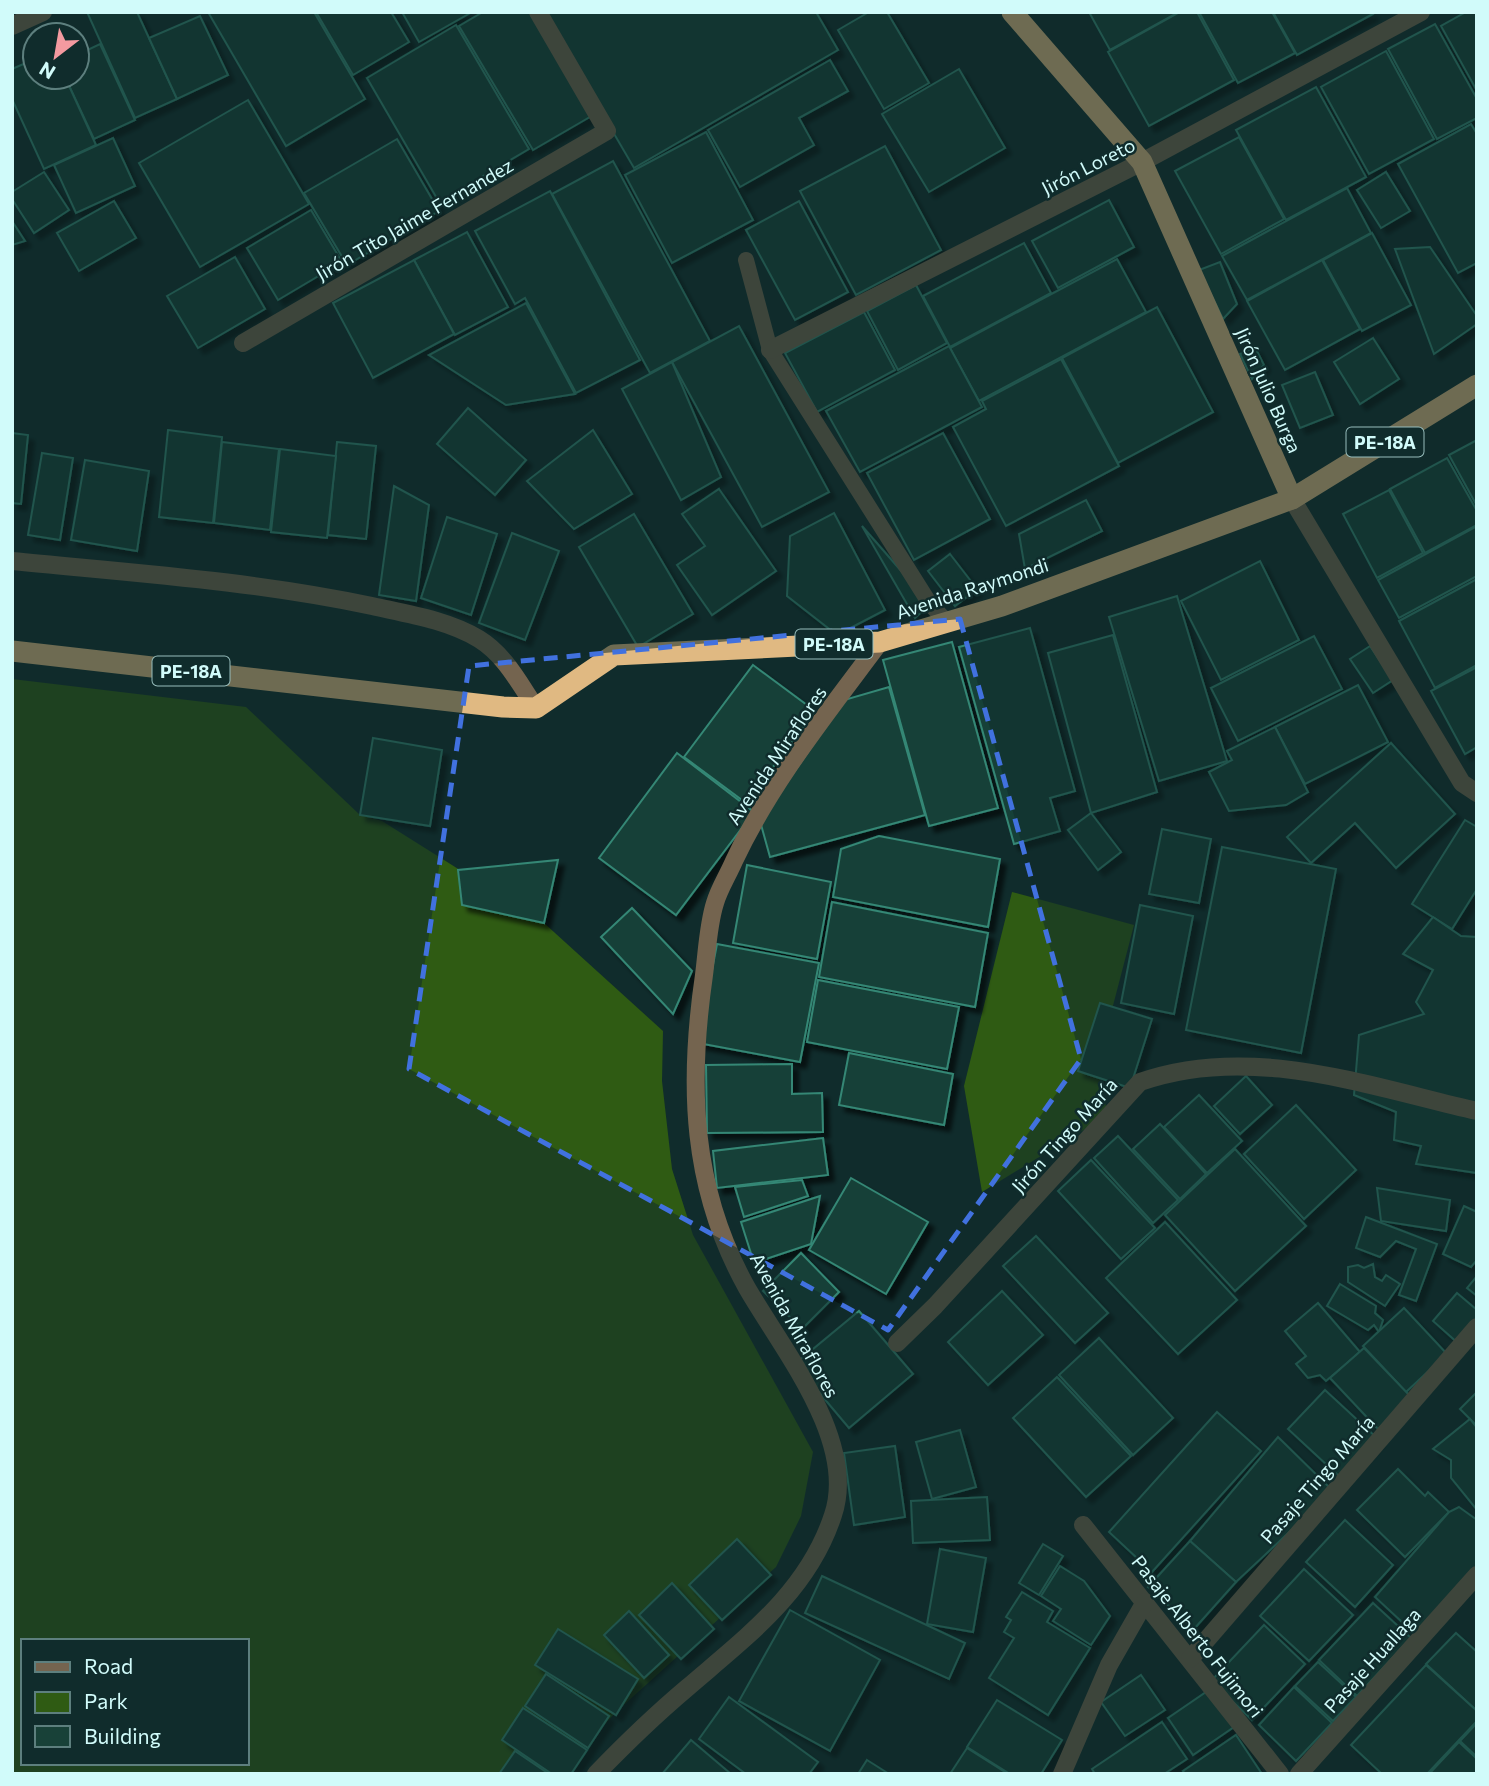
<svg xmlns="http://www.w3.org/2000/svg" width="1489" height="1786" font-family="Commissioner,sans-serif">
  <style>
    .green { fill: #2f5b13; fill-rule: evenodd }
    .building { fill: #184138; stroke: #348775; stroke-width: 2; filter: url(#shadow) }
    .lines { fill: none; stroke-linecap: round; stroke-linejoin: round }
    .lane { stroke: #74644f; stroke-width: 16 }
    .street { stroke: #74644f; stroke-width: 18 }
    .highway { stroke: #e0b982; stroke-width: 21 }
    .marked { fill: none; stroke: #4171df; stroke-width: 5; stroke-dasharray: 14 9; stroke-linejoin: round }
    .labels { text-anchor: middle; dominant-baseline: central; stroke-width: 5; stroke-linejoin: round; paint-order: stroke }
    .shield { fill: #102c2c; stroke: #97bdbc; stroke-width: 2 }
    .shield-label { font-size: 18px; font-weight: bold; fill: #d1fbfa }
    .street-label { font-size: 19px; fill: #d1fbfa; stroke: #102c2c }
  </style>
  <defs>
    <filter id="shadow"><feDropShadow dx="6" dy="6" stdDeviation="2" flood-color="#0009"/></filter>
  </defs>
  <rect width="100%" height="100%" fill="#102c2c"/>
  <g class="green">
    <path d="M12,679L246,707L360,815L382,821L544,923L663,1031L662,1081L672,1169L693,1235L813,1452L801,1516L776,1567L616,1712L559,1774H12ZM23,1641H247V1763H23Z"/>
    <path d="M1012,892L1134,925L1097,1067L1108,1115L982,1192L964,1086Z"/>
  </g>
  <g class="building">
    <path d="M87,12H137L177,99L135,118Z"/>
    <path d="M208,12H314L365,99L286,146Z"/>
    <path d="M316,12H391L409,42L353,75Z"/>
    <path d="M402,12H472L419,42Z"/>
    <path d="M483,12H535L595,114L533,150L459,26Z"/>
    <path d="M543,12H816L838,50L634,168Z"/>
    <path d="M869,12H887L929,83L884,109L838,30Z"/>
    <path d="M1089,12H1179L1110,50Z"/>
    <path d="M1180,12H1197L1234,80L1149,126L1108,52Z"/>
    <path d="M1199,12H1272L1295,53L1238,83Z"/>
    <path d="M1273,12H1372L1373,14L1297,55Z"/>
    <path d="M1466,12H1477V91L1441,26Z"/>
    <path d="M200,16L228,75L177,99L149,38Z"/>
    <path d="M1435,24L1477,99V118L1437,139L1388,49Z"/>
    <path d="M456,25L529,149L439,202L367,78Z"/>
    <path d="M100,44L135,120L94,139L65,77H77V55Z"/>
    <path d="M1386,51L1434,139L1369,174L1321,87Z"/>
    <path d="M35,59V77H65L96,145L44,169L12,99V69Z"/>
    <path d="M830,60L848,91L799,118L814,145L740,187L708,130Z"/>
    <path d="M959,69L1005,148L929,192L882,114Z"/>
    <path d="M1316,87L1366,177L1286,220L1236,130Z"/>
    <path d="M248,100L309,204L200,267L139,163Z"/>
    <path d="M1471,124L1477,134V263L1458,273L1398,164Z"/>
    <path d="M706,132L753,220L672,263L625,175Z"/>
    <path d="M1239,137L1284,219L1221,254L1175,171Z"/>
    <path d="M113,138L135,186L76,213L54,165Z"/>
    <path d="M397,139L439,211L347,265L304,193Z"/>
    <path d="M885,146L941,250L856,295L800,191Z"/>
    <path d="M613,161L710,341L650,373L552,194Z"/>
    <path d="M44,172L69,210L34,233L12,199V192Z"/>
    <path d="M1386,172L1410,211L1381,228L1357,190Z"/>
    <path d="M1347,188L1371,233L1247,300L1222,256Z"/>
    <path d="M550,191L640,360L576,393L525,298L515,304L475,231Z"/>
    <path d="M1109,200L1134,247L1058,288L1032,241Z"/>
    <path d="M114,201L136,238L79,271L57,233Z"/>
    <path d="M799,201L848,292L795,320L746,230Z"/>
    <path d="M311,210L342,262L278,300L247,248Z"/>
    <path d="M12,221L25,241L12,245Z"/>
    <path d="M467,232L508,307L455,335L414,260Z"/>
    <path d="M1372,233L1411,305L1362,331L1323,260Z"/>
    <path d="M1024,243L1051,293L950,347L923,296Z"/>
    <path d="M1430,247L1477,316V324L1434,354L1395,249Z"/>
    <path d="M235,257L265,309L198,348L167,296Z"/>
    <path d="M1117,259L1146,312L979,401L950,348Z"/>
    <path d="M414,260L454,334L373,378L333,303Z"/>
    <path d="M1322,260L1360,329L1285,370L1247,301Z"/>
    <path d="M1220,262L1237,304L1223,319L1199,270Z"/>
    <path d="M916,285L947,343L898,370L867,311Z"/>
    <path d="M526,303L575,394L506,405L429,355Z"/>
    <path d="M1157,307L1213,412L1118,463L1062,358Z"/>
    <path d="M864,312L895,370L817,412L785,353Z"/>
    <path d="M739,326L829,492L762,527L672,362Z"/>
    <path d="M1373,338L1399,379L1360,404L1334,362Z"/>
    <path d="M949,346L982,407L860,472L826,411Z"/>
    <path d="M1255,347L1264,365L1252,379L1240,354Z"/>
    <path d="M1061,359L1119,466L1006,526L953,427L986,409L982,401Z"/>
    <path d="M672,362L721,477L681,500L622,389Z"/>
    <path d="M1315,372L1333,415L1300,428L1282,385Z"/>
    <path d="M468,408L526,460L495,495L437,444Z"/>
    <path d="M168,430L222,437L213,523L159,517Z"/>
    <path d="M593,430L632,494L574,529L527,481Z"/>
    <path d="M12,433L28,435L21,504L12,503Z"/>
    <path d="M943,433L990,519L914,560L867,473Z"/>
    <path d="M1477,440V506L1449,455Z"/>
    <path d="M222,442L279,449L270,530L214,523Z"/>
    <path d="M337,442L376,446L366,539L328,535Z"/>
    <path d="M280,449L336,456L327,538L271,532Z"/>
    <path d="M42,453L73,458L60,540L28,535Z"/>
    <path d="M1447,458L1477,511V525L1425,553L1390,489Z"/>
    <path d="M85,460L149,471L137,551L71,540Z"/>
    <path d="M394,486L429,505L416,601L379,595Z"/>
    <path d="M719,489L776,571L712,615L677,565L705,546L682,514Z"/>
    <path d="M1389,490L1423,553L1377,578L1343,514Z"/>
    <path d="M1086,500L1102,531L1025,569L1019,534Z"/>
    <path d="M834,513L885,610L837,635L787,596L790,536Z"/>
    <path d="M634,514L693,614L638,647L579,547Z"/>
    <path d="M447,517L497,534L471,615L421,598Z"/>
    <path d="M862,526L930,604L915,618Z"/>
    <path d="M1477,526V576L1399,618L1378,580Z"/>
    <path d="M512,533L559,551L525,640L479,623Z"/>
    <path d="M950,554L977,589L955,606L928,571Z"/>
    <path d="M1260,561L1299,640L1221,680L1181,601Z"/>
    <path d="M1477,579V665L1435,688L1399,621Z"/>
    <path d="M1177,596L1227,761L1159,781L1109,617Z"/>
    <path d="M1030,628L1075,791L1050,798L1060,831L1014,844L959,647Z"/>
    <path d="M1113,635L1157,792L1091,813L1048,653Z"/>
    <path d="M1314,636L1342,689L1238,741L1211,688Z"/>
    <path d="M952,642L998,808L929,826L883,660Z"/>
    <path d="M1370,646L1393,680L1373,693L1350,659Z"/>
    <path d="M753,665L815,711L746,803L684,757Z"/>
    <path d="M1477,667V747L1465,754L1431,691Z"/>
    <path d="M1358,685L1388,742L1305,784L1275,727Z"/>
    <path d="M889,687L925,815L770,857L760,821L844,700Z"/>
    <path d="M1275,727L1308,792L1286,805L1229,811L1209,772L1232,760L1227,751Z"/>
    <path d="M373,738L442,750L430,826L360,815Z"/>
    <path d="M1391,743L1455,814L1396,868L1355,823L1311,863L1287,837Z"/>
    <path d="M677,753L754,812L676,915L599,858Z"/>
    <path d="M1091,813L1121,852L1098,870L1068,830Z"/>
    <path d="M1465,820L1477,827V889L1452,929L1412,904Z"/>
    <path d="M1162,829L1211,839L1199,903L1149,894Z"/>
    <path d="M879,836L1000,859L988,927L833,897L841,849Z"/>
    <path d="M1222,847L1336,869L1301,1053L1186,1030Z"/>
    <path d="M558,860L544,923L462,905L458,870Z"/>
    <path d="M747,865L831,882L817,959L733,943Z"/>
    <path d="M832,902L988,933L975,1007L819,977Z"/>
    <path d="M1140,905L1193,916L1174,1014L1121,1003Z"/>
    <path d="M632,908L692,971L673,1014L601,937Z"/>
    <path d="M1433,917L1461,936L1477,937V1173L1416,1164L1421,1146L1394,1140L1396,1112L1354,1095L1359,1035L1424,1014L1416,1002L1433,970L1403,954Z"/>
    <path d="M717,944L819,963L800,1062L698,1043Z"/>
    <path d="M818,980L959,1007L947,1069L807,1042Z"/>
    <path d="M1100,1003L1152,1019L1130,1088L1078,1071Z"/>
    <path d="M849,1053L953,1074L944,1125L839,1105Z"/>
    <path d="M792,1064V1094L822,1093L823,1132L707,1133L706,1065Z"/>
    <path d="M1246,1076L1272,1105L1240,1134L1214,1106Z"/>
    <path d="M1199,1095L1242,1141L1207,1173L1164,1127Z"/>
    <path d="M1296,1105L1356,1170L1304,1219L1244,1154Z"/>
    <path d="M1160,1124L1206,1174L1180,1199L1133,1149Z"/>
    <path d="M1118,1136L1178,1200L1153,1223L1094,1158Z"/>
    <path d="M823,1138L828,1175L717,1188L713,1151Z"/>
    <path d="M1235,1149L1306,1226L1235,1291L1165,1215Z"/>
    <path d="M1091,1160L1155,1228L1121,1259L1058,1191Z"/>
    <path d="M851,1178L928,1222L886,1294L809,1250Z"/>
    <path d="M802,1180L808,1196L744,1217L735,1187Z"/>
    <path d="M1377,1188L1450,1200L1446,1231L1381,1221Z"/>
    <path d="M820,1196L811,1244L754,1263L741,1222Z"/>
    <path d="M1464,1206L1477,1212V1260L1471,1267L1443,1254Z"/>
    <path d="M1366,1217L1437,1244L1416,1301L1399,1295L1416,1249L1396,1241L1380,1257L1356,1248Z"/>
    <path d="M1165,1222L1237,1300L1178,1354L1106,1278Z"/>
    <path d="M1036,1236L1108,1313L1075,1343L1003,1266Z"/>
    <path d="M801,1253L839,1292L802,1329L763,1291Z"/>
    <path d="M1373,1264L1375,1277L1382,1281L1386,1275L1400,1284L1385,1306L1348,1282V1267L1358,1265L1364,1268Z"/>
    <path d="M1477,1276V1296L1467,1288Z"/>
    <path d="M1340,1284L1376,1306L1375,1313L1383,1320L1379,1332L1374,1325L1368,1330L1327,1306Z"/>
    <path d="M1002,1291L1043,1335L988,1385L948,1342Z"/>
    <path d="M1457,1293L1477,1310V1324L1459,1344L1433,1321Z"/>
    <path d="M1318,1303L1360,1352L1326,1381L1320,1375L1308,1378L1296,1364L1306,1356L1285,1331Z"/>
    <path d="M1404,1308L1447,1354L1406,1392L1363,1346Z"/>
    <path d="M859,1311L913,1374L849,1428L795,1364Z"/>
    <path d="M1099,1338L1173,1418L1133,1455L1059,1375Z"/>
    <path d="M1364,1348L1412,1398L1378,1429L1330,1378Z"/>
    <path d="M1057,1377L1131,1456L1086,1497L1013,1418Z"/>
    <path d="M1325,1390L1378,1439L1341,1478L1288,1429Z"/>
    <path d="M1477,1392V1426L1460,1409Z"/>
    <path d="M1217,1412L1261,1451L1152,1572L1109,1532Z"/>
    <path d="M1470,1419L1477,1428V1510L1451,1478V1460L1433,1449Z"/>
    <path d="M960,1430L976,1487L932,1499L916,1442Z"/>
    <path d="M1278,1437L1333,1491L1236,1582L1190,1541Z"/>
    <path d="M895,1446L905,1517L854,1525L844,1453Z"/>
    <path d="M1398,1469L1425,1496L1428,1492L1449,1512L1405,1557L1357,1510Z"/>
    <path d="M987,1497L990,1540L913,1543L911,1501Z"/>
    <path d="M1459,1507L1477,1520V1571L1416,1635L1375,1597L1449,1512Z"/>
    <path d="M1345,1520L1393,1565L1355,1607L1306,1562Z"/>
    <path d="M737,1539L771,1575L722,1620L689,1585Z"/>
    <path d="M1190,1541L1236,1582L1194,1629L1148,1587Z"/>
    <path d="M1043,1544L1063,1556L1039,1595L1019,1583Z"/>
    <path d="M940,1549L986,1558L973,1632L927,1624Z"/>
    <path d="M1060,1566L1084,1581L1110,1616L1091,1645L1053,1621L1061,1609L1041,1596Z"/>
    <path d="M1304,1569L1353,1615L1309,1661L1260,1616Z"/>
    <path d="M822,1576L965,1643L949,1679L805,1613Z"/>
    <path d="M672,1583L714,1629L681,1659L639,1615Z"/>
    <path d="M1022,1592L1053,1611L1047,1622L1090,1648L1048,1715L989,1678L1014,1638L1004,1632L1011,1620L1006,1617Z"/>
    <path d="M1373,1603L1411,1638L1357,1696L1319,1660Z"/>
    <path d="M790,1610L880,1660L830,1751L739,1701Z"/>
    <path d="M629,1611L669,1655L644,1678L604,1635Z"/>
    <path d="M1264,1625L1305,1664L1252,1720L1211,1681Z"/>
    <path d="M558,1629L638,1679L616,1715L535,1665Z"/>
    <path d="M1456,1633L1477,1652V1711L1426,1664Z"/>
    <path d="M1318,1662L1356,1697L1333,1721L1295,1686Z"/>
    <path d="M1426,1665L1477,1711V1721L1427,1774H1382L1351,1745Z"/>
    <path d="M546,1674L609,1716L588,1748L525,1706Z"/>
    <path d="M1141,1675L1165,1710L1125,1736L1101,1702Z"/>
    <path d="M1294,1687L1332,1723L1296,1761L1259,1725Z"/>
    <path d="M1209,1690L1234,1727L1193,1755L1168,1718Z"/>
    <path d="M729,1697L818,1762L809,1774H746L699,1739Z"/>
    <path d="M997,1700L1062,1740L1041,1774H1010L967,1747Z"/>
    <path d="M523,1708L587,1750L571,1774H552L502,1740Z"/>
    <path d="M1162,1722L1187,1759L1164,1774H1095L1092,1769Z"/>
    <path d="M1477,1723V1757L1460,1741Z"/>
    <path d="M1236,1735L1262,1774H1185L1183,1771Z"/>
    <path d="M691,1740L731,1774H662Z"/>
    <path d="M1459,1742L1477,1759V1774H1429Z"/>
    <path d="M967,1748L1008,1774H950Z"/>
    <path d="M515,1751L549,1774H499Z"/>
    <path d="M867,1760L889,1774H858Z"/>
  </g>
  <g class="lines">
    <path class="lane" d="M746,260L770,350L930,604L947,622"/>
    <g class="street">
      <path d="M12,26L43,12"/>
      <path d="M243,343L607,131L538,12"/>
      <path d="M770,350L1142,162L1421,12"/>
      <path d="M1292,499L1462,783L1477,793"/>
      <path d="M12,561C133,573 254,581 372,606C408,614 447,620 479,639C505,655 519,683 536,708"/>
      <path d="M897,1343L935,1306L1140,1082C1251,1043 1367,1086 1477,1111"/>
      <path d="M1083,1525L1280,1774"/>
      <path d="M1190,1659L1477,1327"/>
      <path d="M596,1774C625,1744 655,1715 687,1688C746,1637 808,1592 833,1515C858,1441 782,1349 747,1288C691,1188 688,1085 704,975C707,952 708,925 715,903C719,889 728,875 734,861C771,782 828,712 880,642"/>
      <path d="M1062,1774L1109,1665L1145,1602"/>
      <path d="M1299,1774L1477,1575"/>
    </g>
    <g class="highway">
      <path d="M1012,12L1142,162L1292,499"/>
      <path d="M12,651L503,707L536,708L614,655L880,642L1002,606L1292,499L1477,385"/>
    </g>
  </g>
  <path d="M0 0H1489V1786H0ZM960,619L1081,1059L888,1330L409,1069L469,666Z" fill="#102c2c" fill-opacity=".55" fill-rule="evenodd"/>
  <path class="marked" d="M960,619L1081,1059L888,1330L409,1069L469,666Z"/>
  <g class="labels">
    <g class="shield">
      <rect x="1346.5" y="427.5" width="77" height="29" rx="5"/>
      <rect x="795.5" y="629.5" width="77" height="29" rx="5"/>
      <rect x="152.5" y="656.5" width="77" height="29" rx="5"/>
    </g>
    <g class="shield-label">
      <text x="1385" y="442">PE-18A</text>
      <text x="834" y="644">PE-18A</text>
      <text x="191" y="671">PE-18A</text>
    </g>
    <g class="street-label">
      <text transform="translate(1088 166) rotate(-27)">Jirón Loreto</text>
      <text transform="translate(414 219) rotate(-30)">Jirón Tito Jaime Fernandez</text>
      <text transform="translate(1269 390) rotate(66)">Jirón Julio Burga</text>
      <text transform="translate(972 588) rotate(-18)">Avenida Raymondi</text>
      <text transform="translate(776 755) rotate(-56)">Avenida Miraflores</text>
      <text transform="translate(1064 1135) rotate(-48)">Jirón Tingo María</text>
      <text transform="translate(795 1325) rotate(61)">Avenida Miraflores</text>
      <text transform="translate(1317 1479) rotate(-49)">Pasaje Tingo María</text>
      <text transform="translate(1198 1636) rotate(52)">Pasaje Alberto Fujimori</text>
      <text transform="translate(1372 1660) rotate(-48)">Pasaje Huallaga</text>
    </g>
  </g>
  <rect width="1489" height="1786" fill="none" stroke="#d1fbfa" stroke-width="28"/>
  <rect x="21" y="1639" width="228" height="126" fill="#102c2c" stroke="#5d7f7e" stroke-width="2"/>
  <rect x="35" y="1662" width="35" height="10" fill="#74644f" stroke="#5d7f7e" stroke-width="2"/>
  <text x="84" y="1674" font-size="21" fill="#d1fbfa">Road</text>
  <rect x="35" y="1692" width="35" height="21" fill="#2f5b13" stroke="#5d7f7e" stroke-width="2"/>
  <text x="84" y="1709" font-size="21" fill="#d1fbfa">Park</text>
  <rect x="35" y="1726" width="35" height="21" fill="#184138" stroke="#5d7f7e" stroke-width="2"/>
  <text x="84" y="1744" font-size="21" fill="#d1fbfa">Building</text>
  <g transform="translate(56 56) rotate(211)"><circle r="33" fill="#102c2c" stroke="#5d7f7e" stroke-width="2"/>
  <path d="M0-5L12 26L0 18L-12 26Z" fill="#f49aa0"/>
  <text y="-10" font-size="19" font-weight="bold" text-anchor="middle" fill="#d1fbfa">N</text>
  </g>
</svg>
